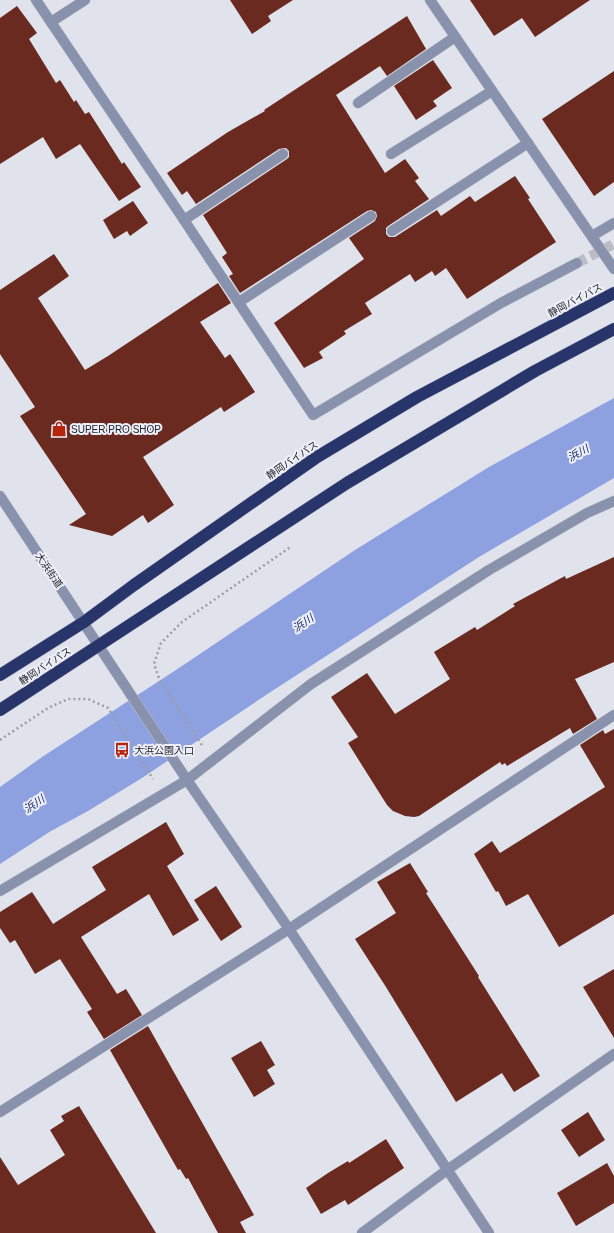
<svg xmlns="http://www.w3.org/2000/svg" width="614" height="1233" font-family="Helvetica,'Noto Sans JP',sans-serif">
  <style>
    .water { fill: #8da1e0 }
    .building { fill: #6a2a1f }
    .lines { fill: none; stroke-linecap: round; stroke-linejoin: round }
    .minor-tunnel { stroke: #babdc5; stroke-width: 10; stroke-dasharray: 10 5; stroke-linecap: butt }
    .minor-casing { stroke: #bec1c9; stroke-width: 11 }
    .highway-casing { stroke: #bec1c9; stroke-width: 13 }
    .path { stroke: #9c9ea5; stroke-width: 2.5; stroke-dasharray: 2 3; stroke-linecap: butt }
    .minor { stroke: #8892ad; stroke-width: 10 }
    .highway { stroke: #28356b; stroke-width: 12 }
    .labels { text-anchor: middle; dominant-baseline: central; stroke-width: 4; stroke-linejoin: round; paint-order: stroke }
    .street-label { font-size: 10px; fill: #232427; stroke: #edf0f9 }
    .poi-label { font-size: 10px; fill: #232427; stroke: #edf0f9; text-anchor: start }
    .water-label { font-size: 11px; font-style: italic; fill: #1b276f; stroke: #edf0f9 }
  </style>
  <rect width="100%" height="100%" fill="#e0e3ec"/>
  <path class="water" d="M614,398V478L479,557L269,693L142,778L88,811L51,831L0,864V787L42,757L176,670L355,550L489,467Z"/>
  <g class="building">
    <path d="M230,0H293L268,16L271,21L252,34Z"/>
    <path d="M470,0H590L535,37L522,18L494,36Z"/>
    <path d="M17,6L37,33L29,39L56,83L60,80L74,102L76,100L85,114L89,112L122,164L124,162L141,187L119,201L80,144L56,159L43,137L0,164V18Z"/>
    <path d="M407,16L426,49L387,76L380,66L336,95L385,173L405,159L419,178L415,181L429,199L388,226L386,228V234L389,237H395L437,210L441,216L470,196L475,202L515,176L530,198L528,199L556,242L467,299L446,268L435,276L432,271L415,282L410,274L365,303L372,314L344,331L346,334L319,352L323,358L304,368L274,323L364,259L349,238L375,221L377,216L376,212L371,210L367,211L240,293L229,276L233,274L222,257L227,253L203,215L287,159L289,157V151L286,148L279,149L196,204L187,191L182,195L167,173L228,132L265,111L264,110Z"/>
    <path d="M433,60L452,88L433,101L437,106L416,120L394,86Z"/>
    <path d="M614,71V182L594,196L542,119Z"/>
    <path d="M133,201L148,223L130,236L127,231L114,239L103,220Z"/>
    <path d="M54,254L69,276L38,298L85,370L108,356L218,283L231,303L200,322L225,358L230,354L255,392L224,412L221,407L143,457L174,505L148,523L143,515L112,536L69,525L86,514L20,416L35,407L0,354V290Z"/>
    <path d="M614,557V662L575,679L597,719L573,734L570,728L507,766L505,763L502,765L500,762L419,816L414,817L405,816L393,811L387,805L348,743L358,737L331,697L367,673L395,714L450,679L434,652L475,627L477,630L515,606L513,604L565,576L566,579Z"/>
    <path d="M614,729V914L559,947L528,894L506,906L498,891L496,892L474,854L492,841L500,853L605,787L580,745L603,730L605,734Z"/>
    <path d="M166,822L184,854L167,866L199,920L173,936L149,894L81,937L117,994L126,989L142,1015L104,1039L87,1012L92,1009L60,959L35,974L15,940L10,943L0,928V912L32,892L53,924L106,890L92,867Z"/>
    <path d="M410,863L428,892L426,893L479,976L478,977L540,1076L514,1092L502,1073L456,1102L386,987L355,939L396,913L377,882Z"/>
    <path d="M216,886L242,927L221,941L194,900Z"/>
    <path d="M614,969V1038L583,987Z"/>
    <path d="M148,1026L254,1215L240,1222L246,1233H218L188,1178L186,1179L180,1169L178,1170L110,1050Z"/>
    <path d="M261,1041L275,1065L267,1070L275,1084L254,1097L231,1058Z"/>
    <path d="M79,1106L156,1233H0V1157L18,1185L65,1155L50,1130L64,1121L61,1116Z"/>
    <path d="M588,1112L605,1140L579,1157L561,1130Z"/>
    <path d="M386,1139L404,1168L348,1205L345,1200L321,1214L306,1188L328,1173L348,1161L349,1163Z"/>
    <path d="M607,1163L614,1176V1203L576,1226L557,1193Z"/>
  </g>
  <g class="lines">
    <path class="minor-tunnel" d="M577,263L614,244"/>
    <g class="minor-casing">
      <g id="minor">
        <path d="M36,0L184,220L313,415L501,303L577,263"/>
        <path d="M430,0L614,269"/>
        <path d="M51,22L85,0"/>
        <path d="M358,103L455,37"/>
        <path d="M391,154L492,91"/>
        <path d="M184,220L283,154"/>
        <path d="M392,231L528,143"/>
        <path d="M592,236L614,223"/>
        <path d="M239,302L371,216"/>
        <path d="M0,496L183,774L289,929L489,1233"/>
        <path d="M0,891L187,780L311,684L489,570L587,513L614,501"/>
        <path d="M0,1112L289,929L614,715"/>
        <path d="M362,1233L447,1170L614,1054"/>
      </g>
    </g>
    <g class="highway-casing">
      <g id="highway">
        <path d="M0,675L84,622L134,585L317,457L417,397L614,293"/>
        <path d="M0,710L347,483L535,371L614,329"/>
      </g>
    </g>
    <g class="path">
      <path d="M0,740L48,708L68,699H88L108,708L153,779"/>
      <path d="M202,745L160,681L154,664L161,643L182,622L292,546"/>
    </g>
    <use href="#minor" class="minor"/>
    <use href="#highway" class="highway"/>
  </g>
  <defs>
    <g id="shop-bare" transform="scale(1.2)"><path d="M-5-2.5h2.3a2.7 3.5 0 0 1 5.4 0H5L5.5 6h-11ZM-1.5-2.5h3a1.5 2.3 0 0 0-3 0Z" fill="#b3260d" stroke="#edf0f9" stroke-width="2.5" paint-order="stroke"/></g>
    <g id="bus-bare" transform="scale(1.2)"><path d="M-5-6H5V4H4V6H2V4H-2V6H-4V4H-5ZM-3.5-4V0h7V-4ZM-3.5 1.2v1.5H-2V1.2ZM2 1.2v1.5H3.5V1.2Z" fill="#b3260d" stroke="#edf0f9" stroke-width="2.5" paint-order="stroke"/></g>
  </defs>
  <g fill-rule="evenodd">
    <use href="#shop-bare" x="59" y="429"/>
    <use href="#bus-bare" x="122" y="750"/>
  </g>
  <g class="labels">
    <g class="street-label">
      <text transform="translate(575 300) rotate(-28)">静岡バイパス</text>
      <text transform="translate(292 460) rotate(-34)">静岡バイパス</text>
      <text transform="translate(49 570) rotate(56)">大浜街道</text>
      <text transform="translate(45 666) rotate(-33)">静岡バイパス</text>
    </g>
    <g class="poi-label">
      <text x="71" y="429">SUPER PRO SHOP</text>
      <text x="134" y="750">大浜公園入口</text>
    </g>
    <g class="water-label">
      <text transform="translate(578 453) rotate(-29)">浜川</text>
      <text transform="translate(303 623) rotate(-34)">浜川</text>
      <text transform="translate(34 804) rotate(-34)">浜川</text>
    </g>
  </g>
</svg>
